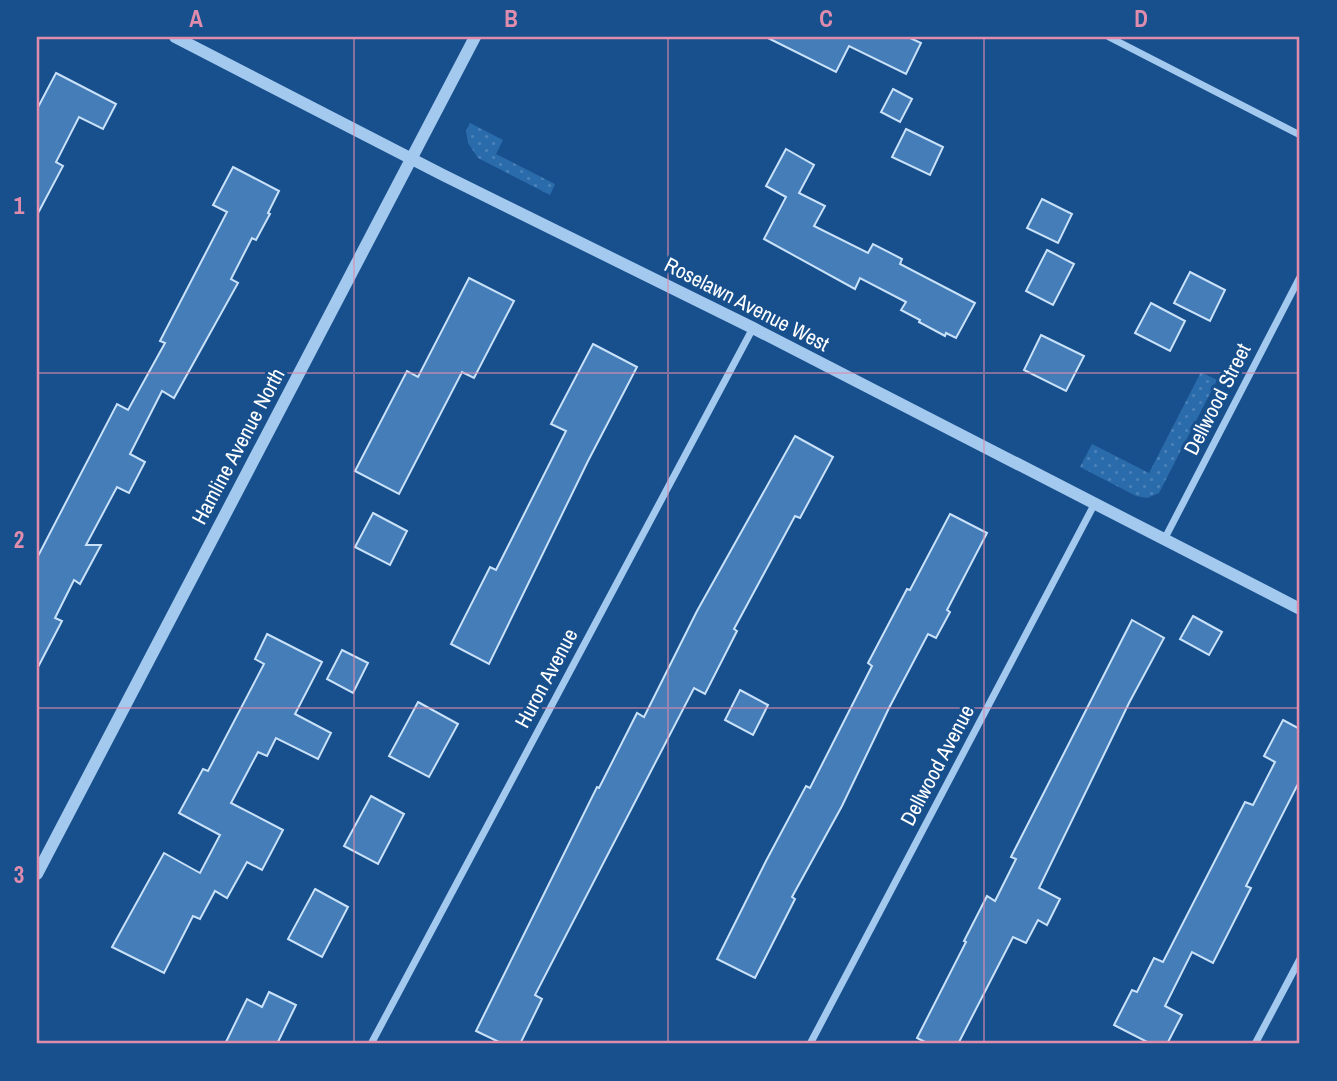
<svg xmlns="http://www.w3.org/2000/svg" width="1337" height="1081" font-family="'Archivo Narrow',sans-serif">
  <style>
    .green { fill: url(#green-dots) }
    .building { fill: #447db7; stroke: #c9e2fa; stroke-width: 2 }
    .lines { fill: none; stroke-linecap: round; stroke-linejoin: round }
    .minor { stroke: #a3c9ef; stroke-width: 7 }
    .tertiary { stroke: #a3c9ef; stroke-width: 12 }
    .grid { fill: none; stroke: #e08cad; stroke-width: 2; stroke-opacity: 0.55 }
    .labels { text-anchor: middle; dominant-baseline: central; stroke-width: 6; stroke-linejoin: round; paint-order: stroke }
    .street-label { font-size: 21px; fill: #fff; stroke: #18508d }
    .neatline { fill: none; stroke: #e08cad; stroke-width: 2.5 }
    .grid-label { font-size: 23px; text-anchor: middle; font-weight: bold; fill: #e08cad }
  </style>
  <defs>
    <pattern id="green-dots" width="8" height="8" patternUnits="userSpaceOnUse" patternTransform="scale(1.75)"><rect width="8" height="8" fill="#2a6bab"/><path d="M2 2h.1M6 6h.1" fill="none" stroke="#4a81b8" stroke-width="1.8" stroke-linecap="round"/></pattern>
  </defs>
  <rect width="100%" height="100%" fill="#18508d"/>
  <g class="green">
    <path d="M470,123L503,140L496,154L555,184L550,195L478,158L468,143L466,131Z"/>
    <path d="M1201,372L1217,380L1159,493L1147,498L1136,496L1080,467L1092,444L1149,473Z"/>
  </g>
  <g class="building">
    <path d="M766,37H908L921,43L906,74L849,46L836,72Z"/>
    <path d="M56,73L116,104L103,129L79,117L56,162L63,166L37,215V109Z"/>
    <path d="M893,89L912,99L900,122L881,112Z"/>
    <path d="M906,129L943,147L930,175L892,157Z"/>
    <path d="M786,149L814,165L799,193L825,206L814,226L868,253L873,244L902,259L900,264L975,303L956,338L946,333L945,336L919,322L920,320L901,310L906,302L860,278L855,289L764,239L786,197L766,186Z"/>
    <path d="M233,167L279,191L268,213L270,214L256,240L252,238L231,279L238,283L174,398L162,391L130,454L145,462L129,493L117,487L86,545H101L80,584L74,580L55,618L62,621L37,669V558L117,404L128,410L165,343L160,341L227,212L213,205Z"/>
    <path d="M1042,199L1072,214L1058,243L1027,228Z"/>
    <path d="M1047,250L1074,264L1053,305L1026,291Z"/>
    <path d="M1190,272L1225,290L1210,321L1174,303Z"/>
    <path d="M469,278L514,301L474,378L462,372L399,494L355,471L407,371L418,377Z"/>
    <path d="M1151,303L1185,321L1170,351L1135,333Z"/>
    <path d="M1041,335L1084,356L1066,391L1024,370Z"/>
    <path d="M593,344L637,367L588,461L489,664L451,644L490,567L496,570L566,431L551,424Z"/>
    <path d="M795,436L833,457L800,518L795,516L734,629L737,631L705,694L694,688L535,995L542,999L520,1044H503L476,1031L597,787L599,788L637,713L644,717L697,611Z"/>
    <path d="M373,513L407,531L390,565L355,547Z"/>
    <path d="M950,514L987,533L947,610L950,612L936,638L928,634L889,708L842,806L792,897L795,899L755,978L717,959L766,861L806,786L810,788L872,666L868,663L907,589L910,590Z"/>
    <path d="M1193,616L1222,632L1209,655L1180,639Z"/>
    <path d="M1132,620L1164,638L1129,703L1039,888L1060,899L1047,925L1038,920L1026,943L1013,937L958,1044H929L917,1038L966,942L964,941L987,896L995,901L1016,859L1011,857Z"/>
    <path d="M267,634L322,662L295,714L331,733L318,759L276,738L267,756L258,752L231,803L283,830L262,870L247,862L227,898L215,891L200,919L193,916L164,973L112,947L164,853L200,873L220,835L179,813L203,769L208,771L264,664L255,659Z"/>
    <path d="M342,650L368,663L353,693L327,679Z"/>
    <path d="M740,690L768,705L753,735L725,720Z"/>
    <path d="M418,702L458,724L429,777L389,756Z"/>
    <path d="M1283,720L1300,729V780L1246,886L1251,888L1213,963L1192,952L1165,1006L1182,1015L1167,1044H1151L1114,1025L1132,990L1137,992L1154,958L1163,962L1245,802L1253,805L1275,762L1264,756Z"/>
    <path d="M371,796L404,814L378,864L344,846Z"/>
    <path d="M315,889L348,907L322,957L288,939Z"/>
    <path d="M269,992L296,1005L277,1044H225L247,999L262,1007Z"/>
  </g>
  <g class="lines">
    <g class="minor">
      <path d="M1109,37L1300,135"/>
      <path d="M1165,538L1300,277"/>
      <path d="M371,1044L753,328"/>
      <path d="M810,1044L1095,503"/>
      <path d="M1255,1044L1300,959"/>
    </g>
    <g class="tertiary">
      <path d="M175,37L443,175L753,328L1300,609"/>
      <path d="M37,874L475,37"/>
    </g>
  </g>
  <path class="grid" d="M354,37V1044M668,37V1044M984,37V1044M37,373H1300M37,708H1300"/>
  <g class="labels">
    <g class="street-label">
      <text transform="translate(747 304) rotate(27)">Roselawn Avenue West</text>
      <text transform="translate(1217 399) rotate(-63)">Dellwood Street</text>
      <text transform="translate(238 446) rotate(-62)">Hamline Avenue North</text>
      <text transform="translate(546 678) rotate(-62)">Huron Avenue</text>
      <text transform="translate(937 765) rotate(-62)">Dellwood Avenue</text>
    </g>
  </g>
  <rect width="1337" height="1081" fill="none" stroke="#18508d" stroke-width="77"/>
  <rect x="38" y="38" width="1260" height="1004" class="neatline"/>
  <g class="grid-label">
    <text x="196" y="27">A</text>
    <text x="511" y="27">B</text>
    <text x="826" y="27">C</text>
    <text x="1141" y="27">D</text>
    <text x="19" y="214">1</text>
    <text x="19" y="548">2</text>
    <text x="19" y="883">3</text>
  </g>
</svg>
